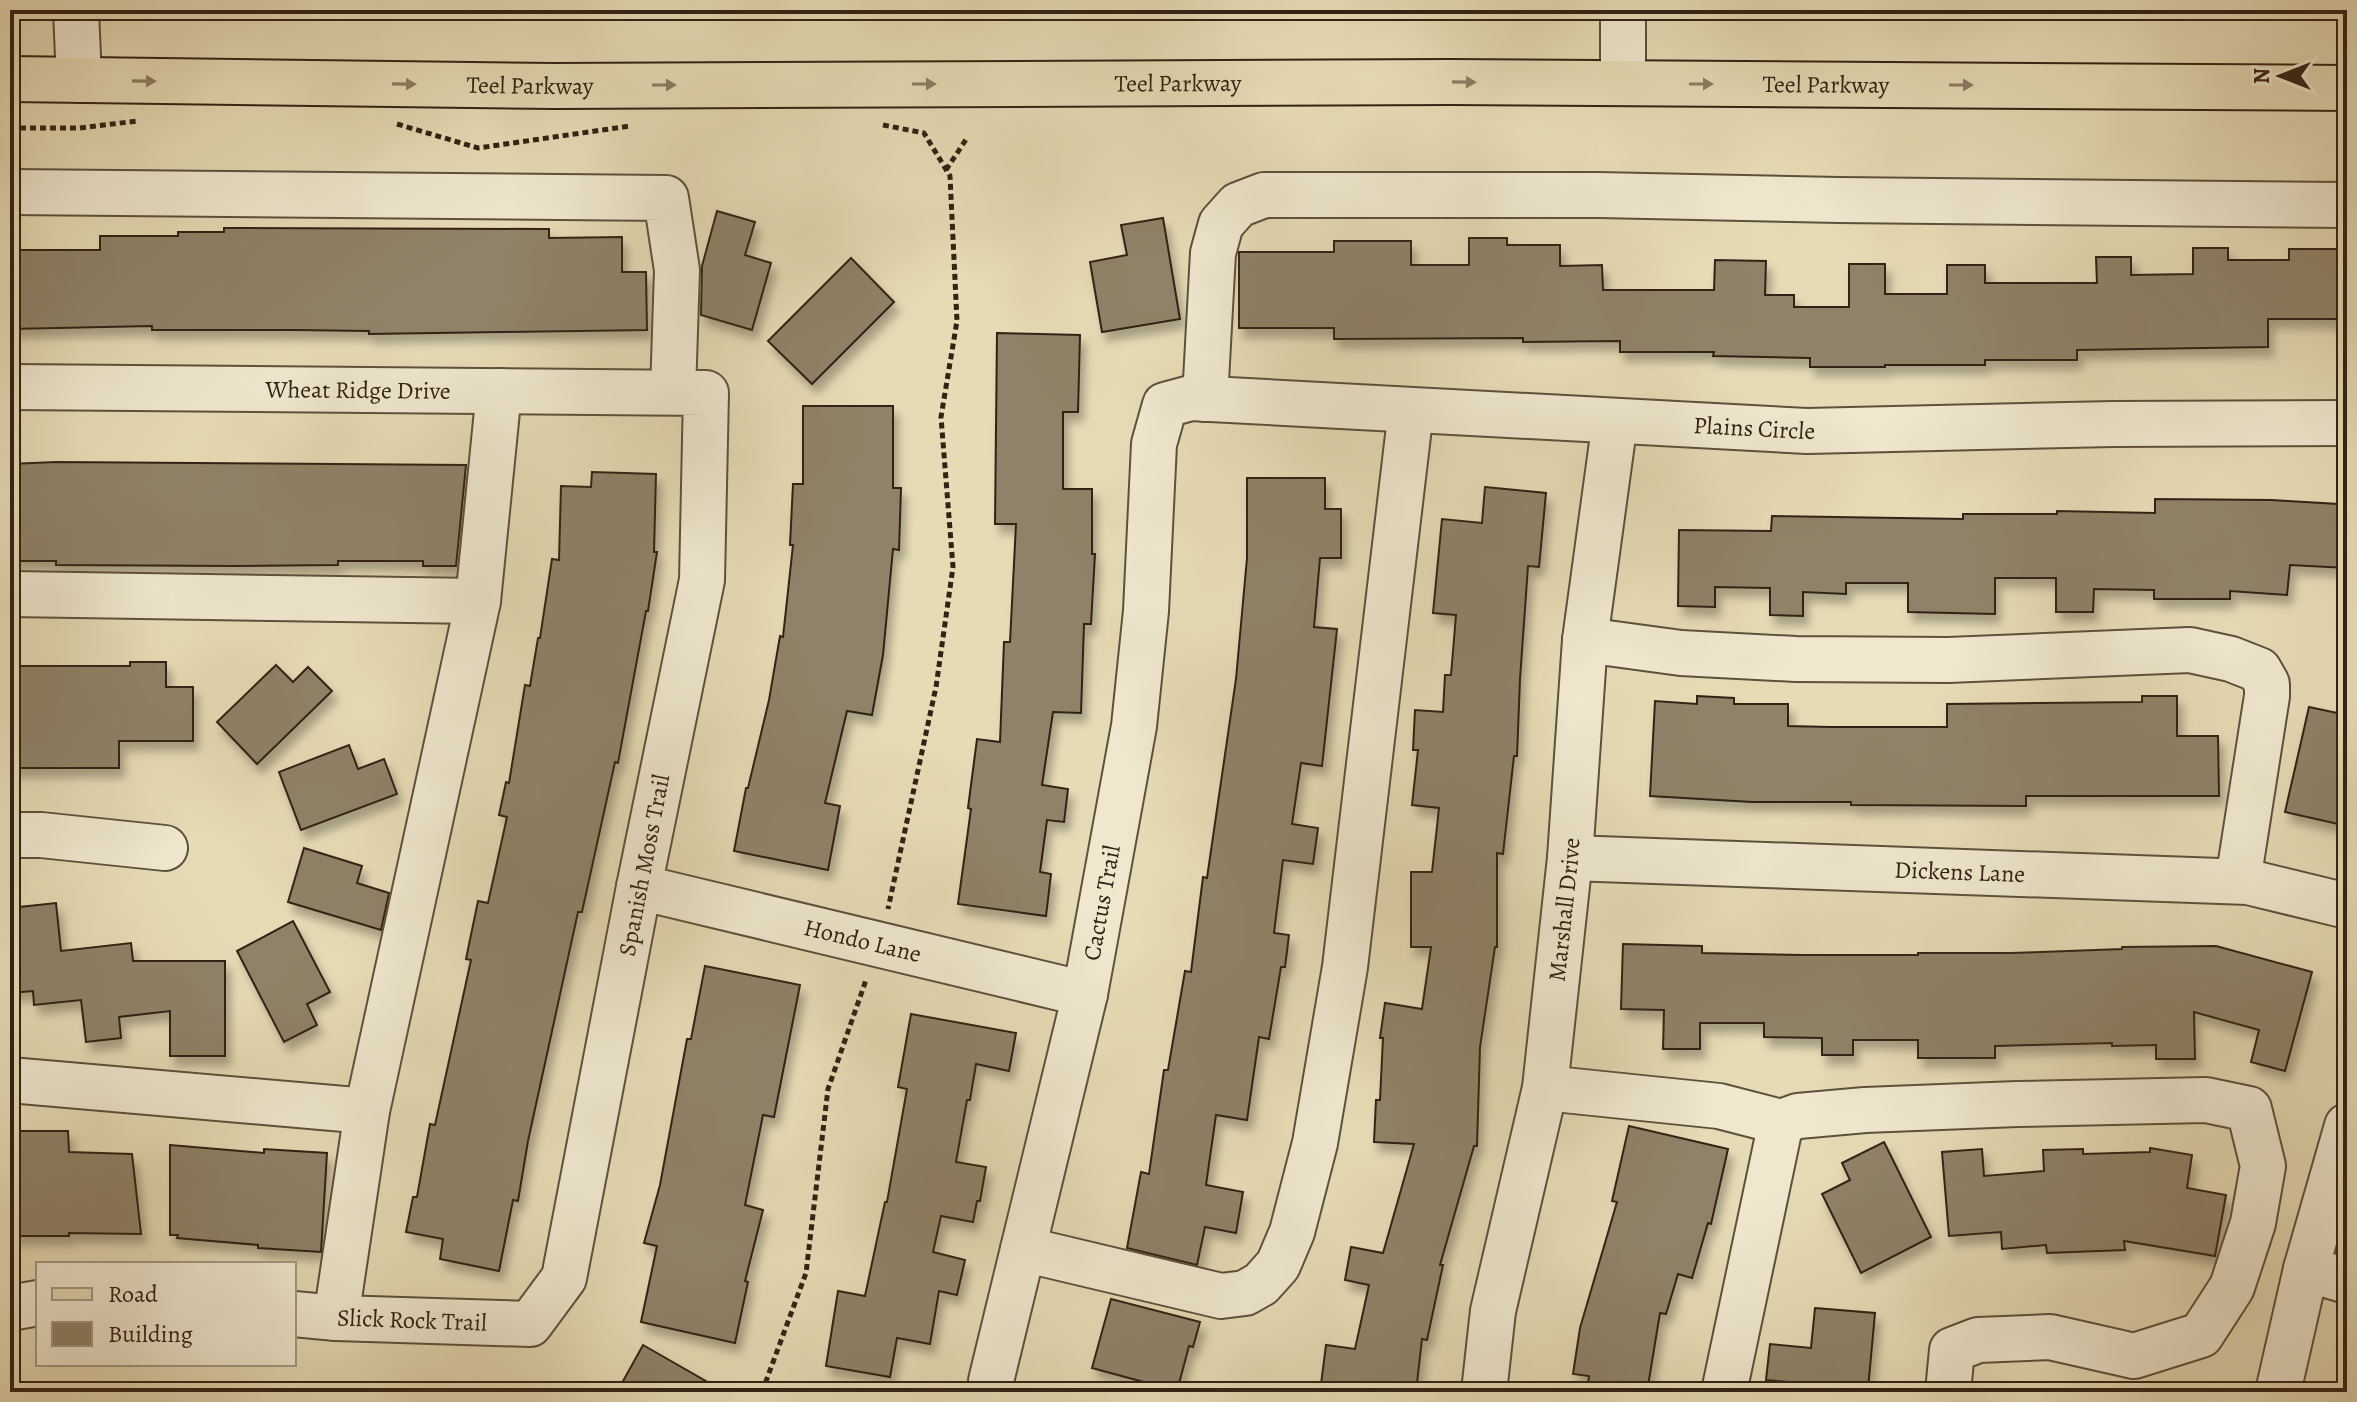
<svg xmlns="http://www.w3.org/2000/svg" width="2357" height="1402" font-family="Alegreya,serif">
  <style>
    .building { fill: #8f8268; stroke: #312215; stroke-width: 2; filter: url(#shadow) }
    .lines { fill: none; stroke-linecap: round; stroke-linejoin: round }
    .minor-casing { stroke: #5e503d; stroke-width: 48 }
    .major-casing { stroke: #312215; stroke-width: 48 }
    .path { stroke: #312215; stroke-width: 5; stroke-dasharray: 6 4; stroke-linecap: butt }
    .minor { stroke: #efe8cf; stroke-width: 44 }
    .major { stroke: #e6dbb5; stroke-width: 44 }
    .oneway { fill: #8c7e65 }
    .labels { text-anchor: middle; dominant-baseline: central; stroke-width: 6; stroke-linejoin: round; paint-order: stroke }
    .street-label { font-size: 24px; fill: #312215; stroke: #efe8cf }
  </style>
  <defs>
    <filter id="shadow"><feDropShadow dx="5" dy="9" stdDeviation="4" flood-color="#0004"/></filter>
  </defs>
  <rect width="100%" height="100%" fill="#e6dbb5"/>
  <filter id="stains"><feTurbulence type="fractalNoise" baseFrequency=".0025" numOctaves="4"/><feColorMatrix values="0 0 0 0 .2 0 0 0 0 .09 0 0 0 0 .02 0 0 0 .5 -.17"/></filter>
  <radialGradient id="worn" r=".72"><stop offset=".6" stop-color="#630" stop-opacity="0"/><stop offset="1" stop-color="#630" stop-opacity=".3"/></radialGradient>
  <g class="building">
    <path d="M717,211L755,222L745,255L771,263L752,330L701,315L702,266Z"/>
    <path d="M1163,218L1180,319L1102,332L1090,262L1127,255L1121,225Z"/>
    <path d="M224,228L549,229V238L622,237V272H646L647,330L369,334V331L295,330H152V326L10,329V250H100V236H178V232H224Z"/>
    <path d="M1469,238H1507V245H1560V266L1602,265L1603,290H1714L1715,260L1766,261L1765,295H1794V307H1849V264H1885V294H1947V265H1985V283H2097L2096,257H2131V275L2193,274V248H2228V260H2289V249H2347V319H2268V347L2077,350V360H1985V365H1885V367H1810V358L1713,356L1714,352H1620V341L1523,342V338L1334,339V328H1239V252H1334V241H1411V265H1469Z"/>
    <path d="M851,258L894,302L812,384L768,341Z"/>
    <path d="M997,333L1080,335L1078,412H1063V489H1092V554H1095L1091,624H1084L1081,713L1053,712L1042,785L1068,789L1064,822L1047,820L1040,872L1051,874L1046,916L958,904L971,809L968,808L977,739L1000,742L1004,642H1010L1016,524H995Z"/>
    <path d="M803,406H893V488H901L899,550L893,549L883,655L872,715L847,711L825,803L840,806L828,870L734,851L746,788H748L769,700L780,636L783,637L793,545H790L793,484H803Z"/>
    <path d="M56,462L466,465L456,566H423V561H338V565L235,566L56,565V561H10V464Z"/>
    <path d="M592,472L656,474L654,552H657L648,611H646L618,763L615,762L582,912H578L528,1141L518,1201L513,1200L499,1271L440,1259L443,1239L406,1232L413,1197H417L430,1124L435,1125L471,960L466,959L478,901L488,903L507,817L499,815L506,782L509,783L525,685L530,686L538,638H540L552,559L559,560L561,486L591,487Z"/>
    <path d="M1247,478H1325V509H1341V558H1320L1314,627L1337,629L1322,766L1301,763L1292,824L1318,828L1313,864L1283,860L1274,933L1289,935L1285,967H1281L1269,1039L1259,1037L1247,1120L1216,1115L1206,1185L1243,1192L1236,1233L1205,1227L1197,1265L1127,1248L1141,1172L1149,1174L1164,1070H1168L1185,971L1191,972L1203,877L1207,878L1236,679L1247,558Z"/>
    <path d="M1485,487L1546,493L1539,567L1528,566L1520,679L1517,756H1514L1503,854L1497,853V947H1495L1480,1047L1477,1146H1474L1440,1265H1443L1427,1340L1422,1339L1416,1392H1320L1326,1345L1355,1349L1369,1285L1345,1280L1351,1247L1383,1253L1414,1144L1374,1142L1376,1100H1380L1383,1038H1380L1385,1003L1422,1009L1431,947H1411V872H1432L1439,808L1412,805L1418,750H1413L1415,710L1443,712L1445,675H1451L1456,615L1433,613L1442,519L1482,523Z"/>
    <path d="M2155,499L2271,500L2338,504L2337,523H2347V568L2290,565L2287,595L2230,591V599H2154V590L2094,589L2093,612H2056V578H1995V614L1908,612V583H1846V594L1803,592V616L1770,615V588L1715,587V607L1678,606L1679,530L1771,531L1772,516L1963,519V514H2057V511L2155,513Z"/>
    <path d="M130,662H166V687H193V741H119V768H10V666H130Z"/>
    <path d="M276,665L293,682L308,667L332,691L257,764L217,722Z"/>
    <path d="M1697,696L1734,698V704H1788V726L1830,727H1947V704L2142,702V696H2177V736H2218L2219,796H2026V806L1851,805V802H1752L1650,796L1655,701L1697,704Z"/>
    <path d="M2309,707L2347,715V826L2285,812Z"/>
    <path d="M349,745L358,769L384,759L397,794L301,830L279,772Z"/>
    <path d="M304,848L362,866L357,883L389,893L381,930L288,902Z"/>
    <path d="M56,903L61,951L131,943L133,961H225V1056H170V1011L119,1017L121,1038L86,1042L81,1000L34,1005L33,991L10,993V908Z"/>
    <path d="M293,921L330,992L307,1004L317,1025L284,1042L237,951Z"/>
    <path d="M1623,944L1702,946V953L1803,955H1918V953H2011L2122,949V947L2216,946L2312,972L2285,1071L2251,1062L2259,1030L2194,1012L2195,1059H2156V1045L2112,1046V1043L1995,1046V1058H1918V1040H1853V1055H1822V1038L1764,1037V1023H1700V1049H1663L1664,1010L1621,1009Z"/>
    <path d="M705,966L800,985L774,1117L763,1115L745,1205L763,1210L745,1281L748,1282L735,1343L641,1322L657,1246L644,1243L660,1185L687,1039H691Z"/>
    <path d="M911,1014L1016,1033L1009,1071L976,1064L970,1100H967L956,1162L986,1167L980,1201H977L973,1222L941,1216L933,1252L965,1260L957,1295L939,1291L930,1344L897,1338L890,1377L826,1366L838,1291L865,1296L885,1202H887L907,1089L898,1087Z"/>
    <path d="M1629,1126L1728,1149L1711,1224L1708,1223L1692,1278L1678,1274L1666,1314L1660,1313L1647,1392H1587L1589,1376L1573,1374L1580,1328L1617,1202L1612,1201Z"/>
    <path d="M10,1131H68L69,1152L132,1154L141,1234L69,1233V1236H10Z"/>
    <path d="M1884,1142L1931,1237L1861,1273L1822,1194L1850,1180L1842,1163Z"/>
    <path d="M170,1145L264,1153V1149L327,1153L321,1252L258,1248V1245L177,1238L178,1235H170Z"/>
    <path d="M2150,1148L2192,1155L2187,1188L2226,1195L2215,1256L2124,1241L2125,1250L2047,1253L2046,1245L2002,1249L2001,1232L1949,1236L1942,1152L1982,1149L1984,1176L2044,1171L2043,1150L2083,1149V1154L2150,1152Z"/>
    <path d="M1111,1299L1200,1322L1193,1347L1189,1346L1177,1391L1092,1368Z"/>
    <path d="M1815,1308L1875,1313L1868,1389L1766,1380L1770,1344L1811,1348Z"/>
    <path d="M643,1345L725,1392H617Z"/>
  </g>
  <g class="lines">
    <g class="minor-casing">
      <g id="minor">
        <path d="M76,10L79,80"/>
        <path d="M1623,10V83"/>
        <path d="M10,192L666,198L677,270L673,392"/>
        <path id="s1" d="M10,387L706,393L702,580L639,887L564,1278L530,1324L336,1318L294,1314"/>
        <path d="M1205,399L1213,253L1221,224L1238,205L1264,195H1598L1839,200L2347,205"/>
        <path d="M10,594L478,601"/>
        <path d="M1585,640L1681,653L1796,659L1948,660L2190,650L2231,659L2259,670L2267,684V696L2238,881"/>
        <path d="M10,835H41L165,848"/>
        <path id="s2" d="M1570,858L2248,882L2347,906"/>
        <path id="s3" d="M639,887L1085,994"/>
        <path d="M10,1080L367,1111"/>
        <path d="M1545,1088L1719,1106L1781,1122"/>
        <path d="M1023,1249L1221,1296L1245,1293L1261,1284L1278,1265L1292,1232L1315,1143L1345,967L1411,410"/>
        <path d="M2306,1269L2347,1281"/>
        <path d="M10,1308L38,1303"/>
        <path d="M336,1318L367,1111L478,601L499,391"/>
        <path id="s4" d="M991,1392V1381L1085,994L1134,726L1146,611L1154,444L1165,405L1191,398L1807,431L2113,424L2347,423"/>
        <path id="s5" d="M1484,1392L1493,1311L1545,1088L1570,858L1585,640L1615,421"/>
        <path d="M1724,1392L1781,1122L1798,1116L1865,1110L2017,1104L2206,1100L2249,1109L2263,1166L2253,1223L2232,1287L2201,1335L2134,1356L2050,1337L1978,1340L1952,1350L1948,1392"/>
        <path d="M2278,1392L2306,1269L2347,1126"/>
      </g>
    </g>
    <g class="major-casing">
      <g id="major">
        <path id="s6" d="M10,79L554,86L1451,82L2347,88"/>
      </g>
    </g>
    <g class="path">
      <path d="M397,124L478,148L630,126"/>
      <path d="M883,125L924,133L950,176L957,321L941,417L953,567L936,687L888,909"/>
      <path d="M10,128H80L137,121"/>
      <path d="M946,170L967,138"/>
      <path d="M762,1392L806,1273L828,1089L866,980"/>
    </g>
    <use href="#minor" class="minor"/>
    <use href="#major" class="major"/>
  </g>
  <defs><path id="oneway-solid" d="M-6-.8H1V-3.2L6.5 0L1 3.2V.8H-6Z" transform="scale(2)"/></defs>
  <g class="oneway">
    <use href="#oneway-solid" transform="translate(144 81) rotate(1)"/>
    <use href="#oneway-solid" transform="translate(1464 82) rotate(1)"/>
    <use href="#oneway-solid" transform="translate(404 84) rotate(1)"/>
    <use href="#oneway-solid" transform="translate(924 84)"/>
    <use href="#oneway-solid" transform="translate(1701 84)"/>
    <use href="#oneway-solid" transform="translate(664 85)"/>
    <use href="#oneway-solid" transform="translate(1961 85)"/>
  </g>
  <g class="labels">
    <g class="street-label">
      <text stroke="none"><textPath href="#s6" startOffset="1168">Teel Parkway</textPath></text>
      <text stroke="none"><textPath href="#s6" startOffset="1816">Teel Parkway</textPath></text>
      <text stroke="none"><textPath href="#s6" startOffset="520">Teel Parkway</textPath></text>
      <text stroke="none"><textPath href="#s1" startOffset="348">Wheat Ridge Drive</textPath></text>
      <text stroke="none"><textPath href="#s4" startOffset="1596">Plains Circle</textPath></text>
      <text transform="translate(644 865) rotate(-79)">Spanish Moss Trail</text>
      <text stroke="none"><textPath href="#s2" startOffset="390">Dickens Lane</textPath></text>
      <text stroke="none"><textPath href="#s4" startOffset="502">Cactus Trail</textPath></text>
      <text stroke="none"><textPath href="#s5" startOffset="490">Marshall Drive</textPath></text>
      <text stroke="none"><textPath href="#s3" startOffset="230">Hondo Lane</textPath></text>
      <text transform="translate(412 1320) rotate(2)">Slick Rock Trail</text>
    </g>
  </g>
  <rect width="2357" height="1402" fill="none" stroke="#e6dbb5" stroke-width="40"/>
  <rect x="12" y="12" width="2333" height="1378" fill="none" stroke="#312215" stroke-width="4"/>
  <rect x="20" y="20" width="2317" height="1362" fill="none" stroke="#312215" stroke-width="2"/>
  <rect x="36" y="1262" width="260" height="104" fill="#efe8cf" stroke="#a39985" stroke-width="2"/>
  <rect x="52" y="1288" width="40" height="12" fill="#e6dbb5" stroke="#a39985" stroke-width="2"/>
  <text x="108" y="1302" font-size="24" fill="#312215">Road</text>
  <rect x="52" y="1322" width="40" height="24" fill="#8f8268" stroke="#a39985" stroke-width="2"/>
  <text x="108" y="1342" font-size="24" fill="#312215">Building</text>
  <g transform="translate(2281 76) rotate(270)" stroke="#efe8cf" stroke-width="6" paint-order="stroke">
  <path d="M0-6L14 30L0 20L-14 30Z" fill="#312215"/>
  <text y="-12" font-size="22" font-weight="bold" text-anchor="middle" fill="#312215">N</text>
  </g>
  <rect width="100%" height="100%" filter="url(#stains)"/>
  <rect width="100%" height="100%" fill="url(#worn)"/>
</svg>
